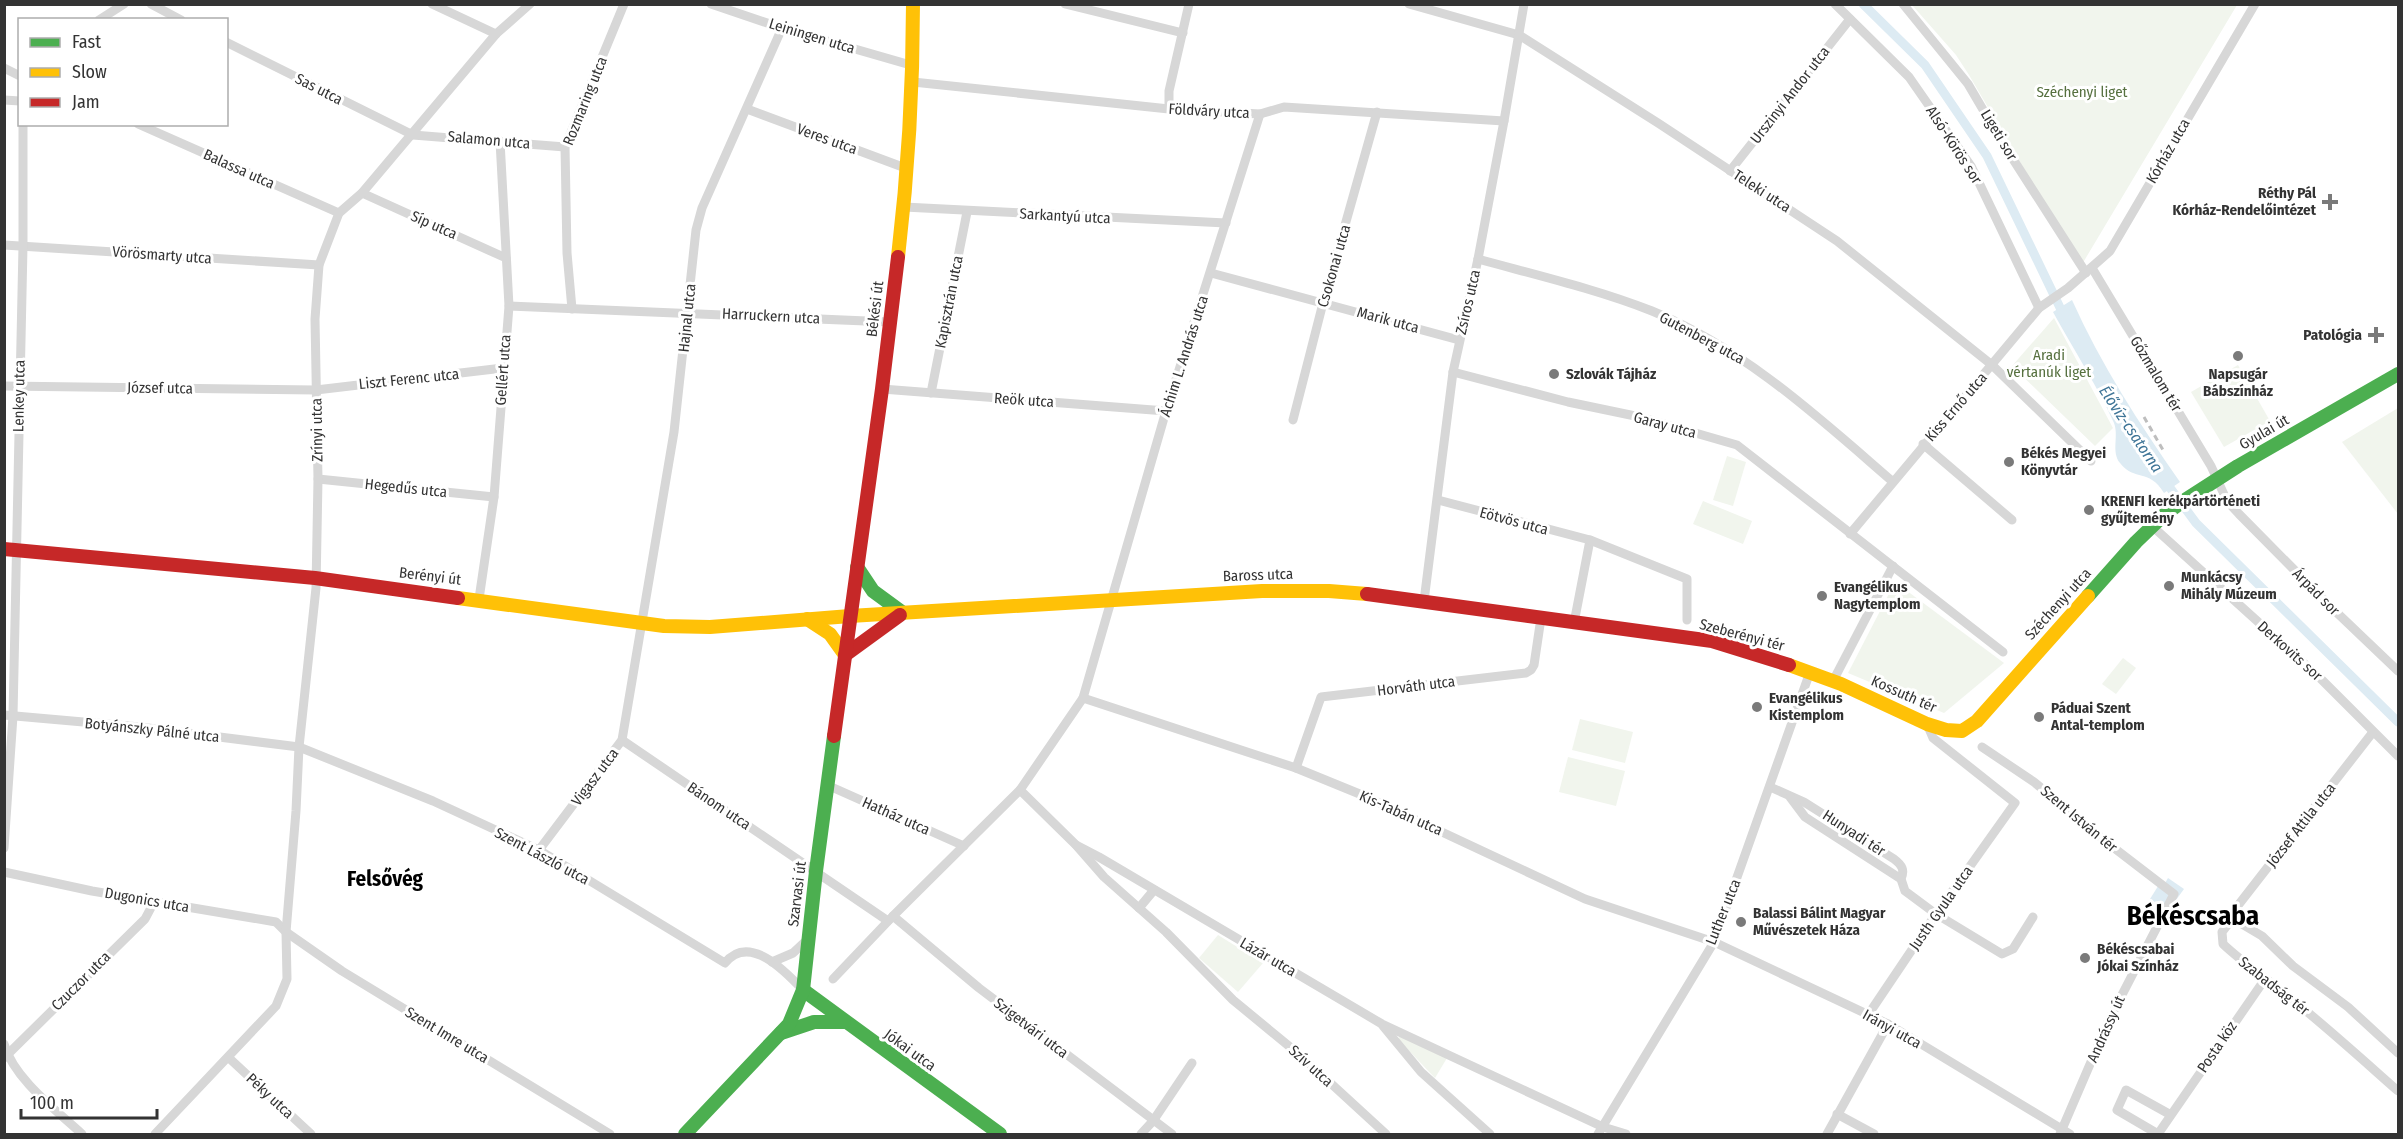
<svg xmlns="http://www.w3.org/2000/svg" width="2403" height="1139" font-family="'Fira Sans Condensed',sans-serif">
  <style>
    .green { fill: #f1f5ed }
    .water { fill: #ddebf3 }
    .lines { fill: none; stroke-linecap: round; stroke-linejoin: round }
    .canal { stroke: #ddebf3; stroke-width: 9 }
    .street { stroke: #d7d7d7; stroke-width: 9 }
    .fast { stroke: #4caf50; stroke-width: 14 }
    .slow { stroke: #ffc107; stroke-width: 14 }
    .jam { stroke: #c62828; stroke-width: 14 }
    .rail { stroke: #bebebe; stroke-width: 3; stroke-dasharray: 6 4.5; stroke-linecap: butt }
    .poi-dot { fill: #7a7a7a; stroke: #fff; stroke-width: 2 }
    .labels { text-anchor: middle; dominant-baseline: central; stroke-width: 6; stroke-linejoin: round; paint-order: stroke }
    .street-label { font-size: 15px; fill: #333; stroke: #fff }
    .park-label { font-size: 15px; fill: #56703f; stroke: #fff }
    .poi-label { font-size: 15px; font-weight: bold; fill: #333; stroke: #fff; text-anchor: start }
    .water-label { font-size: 16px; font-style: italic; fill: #3f7597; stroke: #fff }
    .district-label { font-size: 21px; font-weight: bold; fill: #000; stroke: #fff }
    .town-label { font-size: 27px; font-weight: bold; fill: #000; stroke: #fff }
  </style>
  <rect width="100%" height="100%" fill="#fff"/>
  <g class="green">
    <path d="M1912,5H2237L2081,266L1969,75L1956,55Z"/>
    <path d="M2054,318L2113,428L2095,446L2012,366Z"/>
    <path d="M2238,365L2270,421L2224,447L2191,392Z"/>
    <path d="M2398,408V514L2342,442Z"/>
    <path d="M1727,456L1746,462L1733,506L1713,500Z"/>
    <path d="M1703,501L1752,521L1743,544L1693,524Z"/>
    <path d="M1895,582L2004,663L1944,713L1848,673Z"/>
    <path d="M2123,658L2136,668L2116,694L2102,684Z"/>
    <path d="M1580,719L1633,732L1625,763L1572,750Z"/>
    <path d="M1568,757L1625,771L1616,806L1559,792Z"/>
    <path d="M1218,935L1263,963L1238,992L1199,958Z"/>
    <path d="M1400,1035L1447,1058L1435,1078L1398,1039Z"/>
  </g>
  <g class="water">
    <path d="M2072,300C2101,365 2139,423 2180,482L2164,493C2149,468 2135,482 2120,463C2111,452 2119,436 2114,423C2097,385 2073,349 2053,312Z"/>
    <path d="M2168,878L2184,889L2176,900L2170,896L2163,907L2150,899L2160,883L2164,885Z"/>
  </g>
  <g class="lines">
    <g class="canal">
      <path d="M1863,4L1925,65L1987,156L2065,318"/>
      <path d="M2165,481L2196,523L2398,722"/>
    </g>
    <g class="street">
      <path d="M151,4L181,20"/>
      <path d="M432,4L496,34"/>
      <path d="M711,4L782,28L914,66"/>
      <path d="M1065,4L1183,33"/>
      <path d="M1409,4L1519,35L1658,123L1837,241L1992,365L2091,461"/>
      <path d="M1835,4L1909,77L1971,166L2039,308"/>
      <path d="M1903,4L1968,84L2002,142L2086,273"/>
      <path d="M99,20L124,4"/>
      <path d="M226,42L413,135L565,147"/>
      <path d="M4,68L20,76"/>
      <path d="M913,82L1169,109L1260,114L1284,107L1504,121"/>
      <path d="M4,100L20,101"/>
      <path d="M747,109L908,169"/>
      <path d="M1169,109V91L1189,4"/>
      <path d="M138,124L339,213"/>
      <path d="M1730,171L1850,19"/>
      <path d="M362,193L506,258"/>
      <path d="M904,207L1226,223"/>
      <path d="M4,245L319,265"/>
      <path d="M1478,259C1536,275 1596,289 1652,311C1745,349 1818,417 1892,481"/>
      <path d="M2092,268L2211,466L2227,501L2239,514L2332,608L2398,671"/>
      <path d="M1211,273L1459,340"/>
      <path d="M509,306L890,322"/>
      <path d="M572,309L567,253L565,147L624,4"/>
      <path d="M1453,372L1568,402L1640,417L1737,445L2003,652"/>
      <path d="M4,386L316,390L503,368"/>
      <path d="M882,389L1166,411"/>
      <path d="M931,393L967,212"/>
      <path d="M1293,420L1323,303L1377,112"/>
      <path d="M1923,444L2012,520"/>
      <path d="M318,479L494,497"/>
      <path d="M1438,500L1590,540L1574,623"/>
      <path d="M2152,526L2317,675L2398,756"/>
      <path d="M1850,534L2039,308L2068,288L2110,251L2255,4"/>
      <path d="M1590,540L1687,579V620"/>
      <path d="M479,599L494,497L509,306L500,141"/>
      <path d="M1424,601L1453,372L1478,259L1504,121L1524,4"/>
      <path d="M1833,681L1893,566"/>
      <path d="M1083,698L1296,768L1367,797L1585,899L1714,942L1888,1024L2070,1134"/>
      <path d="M4,715L140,727L299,747L433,801L539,850L725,963C749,933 785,971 803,990"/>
      <path d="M622,740L888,921"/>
      <path d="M1982,747L2034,782L2105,841L2174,894L2109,1020L2060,1134"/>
      <path d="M1296,768L1321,697L1526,673L1531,670L1534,665L1541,618"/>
      <path d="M827,785L964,846"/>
      <path d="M1770,787L1804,802L1894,859C1902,865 1905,870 1901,879L1905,891L1936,914L2002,954L2013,949L2033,917"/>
      <path d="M1020,790L1076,845L1104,877L1166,932L1233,1000L1301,1056L1386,1134"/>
      <path d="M1790,797L1805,817L1901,879"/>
      <path d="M1076,845L1099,857L1382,1024L1603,1127L1626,1134"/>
      <path d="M4,848L13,716L23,246V124"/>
      <path d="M539,850L622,740L674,432L696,230L702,208L782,28"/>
      <path d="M4,872L92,891L276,922L286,932L342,971L610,1134"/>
      <path d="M1139,908L1154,890"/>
      <path d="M893,916L979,988L1172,1134"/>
      <path d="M2235,920L2229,923L2222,932L2223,944C2245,965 2271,981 2294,1001C2330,1030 2364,1061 2398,1091"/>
      <path d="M2235,920L2236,908L2373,732"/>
      <path d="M2235,920L2262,936L2293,966L2348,1007L2398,1053"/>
      <path d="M772,962L793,953L808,939"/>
      <path d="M833,979L893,916L1020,790L1083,698L1166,411L1260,114"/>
      <path d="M1868,1015L1936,914L2015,803L1933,738L1927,724"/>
      <path d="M1383,1026L1421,1072L1490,1134"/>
      <path d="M4,1044C14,1079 56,1110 82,1134"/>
      <path d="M4,1058L145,919L154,902"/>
      <path d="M229,1058L311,1134"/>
      <path d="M1837,1114L1874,1134"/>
      <path d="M2171,1115L2126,1090L2117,1110L2158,1134L2265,979"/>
      <path d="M155,1134L276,1006L287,979L286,932L296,811L299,747L316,588L318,479L315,319L319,265L339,213L362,193L496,34L530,4"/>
      <path d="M1141,1134L1153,1121L1192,1063"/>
      <path d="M1598,1134L1714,942L1810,672"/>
      <path d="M1827,1134L1888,1024"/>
    </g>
    <g class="fast">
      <path d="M857,567L873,591L903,613"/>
      <path d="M2088,596L2136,542L2164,515L2182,502L2238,466L2398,374"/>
      <path d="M803,990L1000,1134"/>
      <path d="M781,1033L814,1022H844"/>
      <path d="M685,1134L789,1024L803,990L816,871L834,736"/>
    </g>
    <g class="slow">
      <path d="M898,257C908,173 913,89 913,4"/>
      <path d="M458,598L664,626L710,627L850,616"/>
      <path d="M850,616L1262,591H1329L1367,594"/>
      <path d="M807,619L830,634L845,655"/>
      <path d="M1789,665L1841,684L1927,724L1946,730L1962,731L1977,721L2088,596"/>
    </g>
    <g class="jam">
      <path d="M4,549L315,578L458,598"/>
      <path d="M1367,594L1712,641L1789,665"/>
      <path d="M845,655L900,615"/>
      <path d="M834,736L882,389L898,257"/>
    </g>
    <path class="rail" d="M2144,417L2163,450"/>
  </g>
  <g class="poi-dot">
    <path d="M2327 193h6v6h6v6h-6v6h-6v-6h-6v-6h6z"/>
    <path d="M2373 326h6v6h6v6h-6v6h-6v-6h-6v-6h6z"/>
    <circle cx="2238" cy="356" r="6"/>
    <circle cx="1554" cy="374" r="6"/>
    <circle cx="2009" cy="462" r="6"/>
    <circle cx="2089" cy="510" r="6"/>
    <circle cx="2169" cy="586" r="6"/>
    <circle cx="1822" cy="596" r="6"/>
    <circle cx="1757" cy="707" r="6"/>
    <circle cx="2039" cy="717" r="6"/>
    <circle cx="1741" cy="922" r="6"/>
    <circle cx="2085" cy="958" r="6"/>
  </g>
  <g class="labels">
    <g class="street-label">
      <text transform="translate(812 36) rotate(17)">Leiningen utca</text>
      <text transform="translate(319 89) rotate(27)">Sas utca</text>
      <text transform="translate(1790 95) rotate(-52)">Urszinyi Andor utca</text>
      <text transform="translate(585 101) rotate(-68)">Rozmaring utca</text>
      <text transform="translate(1209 111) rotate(3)">Földváry utca</text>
      <text transform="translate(1999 135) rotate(59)">Ligeti sor</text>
      <text transform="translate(827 139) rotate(20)">Veres utca</text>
      <text transform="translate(489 140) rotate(5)">Salamon utca</text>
      <text transform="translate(1954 145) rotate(57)">Alsó-Körös sor</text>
      <text transform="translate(2168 151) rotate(-60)">Kórház utca</text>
      <text transform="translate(239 169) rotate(24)">Balassa utca</text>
      <text transform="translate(1762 191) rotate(33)">Teleki utca</text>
      <text transform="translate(1065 216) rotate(3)">Sarkantyú utca</text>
      <text transform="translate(434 225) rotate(24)">Síp utca</text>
      <text transform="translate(162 255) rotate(4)">Vörösmarty utca</text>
      <text transform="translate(1334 266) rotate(-74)">Csokonai utca</text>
      <text transform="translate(949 302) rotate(-79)">Kapisztrán utca</text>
      <text transform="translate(1468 302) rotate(-77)">Zsíros utca</text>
      <text transform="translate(875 309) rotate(-83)">Békési út</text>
      <text transform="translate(771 316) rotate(3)">Harruckern utca</text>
      <text transform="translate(687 318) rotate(-84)">Hajnal utca</text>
      <text transform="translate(1388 320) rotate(15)">Marik utca</text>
      <text transform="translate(1702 338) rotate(28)">Gutenberg utca</text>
      <text transform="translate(1184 356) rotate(-72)">Áchim L. András utca</text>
      <text transform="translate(503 370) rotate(-86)">Gellért utca</text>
      <text transform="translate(2156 374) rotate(59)">Gőzmalom tér</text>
      <text transform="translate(409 379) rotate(-6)">Liszt Ferenc utca</text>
      <text transform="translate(160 388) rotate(1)">József utca</text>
      <text transform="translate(19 396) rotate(-89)">Lenkey utca</text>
      <text transform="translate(1024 400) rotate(4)">Reök utca</text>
      <text transform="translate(1956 407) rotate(-49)">Kiss Ernő utca</text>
      <text transform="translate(1665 425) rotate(15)">Garay utca</text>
      <text transform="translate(317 430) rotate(-91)">Zrínyi utca</text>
      <text transform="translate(2264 432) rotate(-30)">Gyulai út</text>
      <text transform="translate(406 488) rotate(6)">Hegedűs utca</text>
      <text transform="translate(1514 521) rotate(15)">Eötvös utca</text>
      <text transform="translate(1258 575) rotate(-2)">Baross utca</text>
      <text transform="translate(430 576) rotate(7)">Berényi út</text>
      <text transform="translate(2316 592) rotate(45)">Árpád sor</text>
      <text transform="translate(2058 604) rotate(-48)">Széchenyi utca</text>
      <text transform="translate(1742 635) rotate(15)">Szeberényi tér</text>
      <text transform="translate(2290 651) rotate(42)">Derkovits sor</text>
      <text transform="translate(1416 686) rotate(-7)">Horváth utca</text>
      <text transform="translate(1904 694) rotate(24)">Kossuth tér</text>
      <text transform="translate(152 730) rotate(6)">Botyánszky Pálné utca</text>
      <text transform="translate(595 777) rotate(-53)">Vigasz utca</text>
      <text transform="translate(719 806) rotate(34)">Bánom utca</text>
      <text transform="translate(1401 813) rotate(24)">Kis-Tabán utca</text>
      <text transform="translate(896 816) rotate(24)">Hatház utca</text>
      <text transform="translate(2079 819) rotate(40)">Szent István tér</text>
      <text transform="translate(2301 825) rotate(-52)">József Attila utca</text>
      <text transform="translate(1854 833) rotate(33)">Hunyadi tér</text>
      <text transform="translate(542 856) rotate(28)">Szent László utca</text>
      <text transform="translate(797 894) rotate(-83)">Szarvasi út</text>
      <text transform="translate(147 900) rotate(10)">Dugonics utca</text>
      <text transform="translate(1941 908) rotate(-55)">Justh Gyula utca</text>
      <text transform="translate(1723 912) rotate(-68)">Luther utca</text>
      <text transform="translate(1268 957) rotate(30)">Lázár utca</text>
      <text transform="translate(81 981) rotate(-45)">Czuczor utca</text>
      <text transform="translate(2274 986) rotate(38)">Szabadság tér</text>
      <text transform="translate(1031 1028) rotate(37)">Szigetvári utca</text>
      <text transform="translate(1892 1029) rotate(29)">Irányi utca</text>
      <text transform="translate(2106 1029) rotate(-66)">Andrássy út</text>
      <text transform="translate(447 1035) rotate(31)">Szent Imre utca</text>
      <text transform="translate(2217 1047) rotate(-56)">Posta köz</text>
      <text transform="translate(910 1050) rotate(36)">Jókai utca</text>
      <text transform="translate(1311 1066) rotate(42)">Szív utca</text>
      <text transform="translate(270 1096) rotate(43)">Péky utca</text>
    </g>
    <g class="park-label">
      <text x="2082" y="92">Széchenyi liget</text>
      <text x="2049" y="355">Aradi<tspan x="2049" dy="17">vértanúk liget</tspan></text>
    </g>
    <g class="poi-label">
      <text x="2316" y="193" text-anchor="end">Réthy Pál<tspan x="2316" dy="17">Kórház-Rendelőintézet</tspan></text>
      <text x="2362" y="335" text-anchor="end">Patológia</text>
      <text x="1566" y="374">Szlovák Tájház</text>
      <text x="2238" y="374" text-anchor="middle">Napsugár<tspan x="2238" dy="17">Bábszínház</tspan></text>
      <text x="2021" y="453">Békés Megyei<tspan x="2021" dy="17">Könyvtár</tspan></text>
      <text x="2101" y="501">KRENFI kerékpártörténeti<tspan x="2101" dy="17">gyűjtemény</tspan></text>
      <text x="2181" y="577">Munkácsy<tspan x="2181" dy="17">Mihály Múzeum</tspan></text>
      <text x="1834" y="587">Evangélikus<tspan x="1834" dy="17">Nagytemplom</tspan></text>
      <text x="1769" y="698">Evangélikus<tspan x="1769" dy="17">Kistemplom</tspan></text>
      <text x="2051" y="708">Páduai Szent<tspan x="2051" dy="17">Antal-templom</tspan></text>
      <text x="1753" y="913">Balassi Bálint Magyar<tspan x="1753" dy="17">Művészetek Háza</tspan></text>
      <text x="2097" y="949">Békéscsabai<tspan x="2097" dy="17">Jókai Színház</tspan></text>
    </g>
    <g class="water-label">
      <text transform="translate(2131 429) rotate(56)">Élővíz-csatorna</text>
    </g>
    <g class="district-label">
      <text x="385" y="879">Felsővég</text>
    </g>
    <g class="town-label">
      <text x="2193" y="916">Békéscsaba</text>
    </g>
  </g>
  <rect width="2403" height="1139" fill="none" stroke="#333333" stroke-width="12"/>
  <rect x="18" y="18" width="210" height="108" fill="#ffffff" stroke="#adadad" stroke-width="1.5"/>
  <rect x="30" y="38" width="30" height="9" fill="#4caf50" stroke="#adadad" stroke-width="1.5"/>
  <text x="72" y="48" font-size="18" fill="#333333">Fast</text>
  <rect x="30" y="68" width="30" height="9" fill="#ffc107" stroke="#adadad" stroke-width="1.5"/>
  <text x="72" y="78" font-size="18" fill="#333333">Slow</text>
  <rect x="30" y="98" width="30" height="9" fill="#c62828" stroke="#adadad" stroke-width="1.5"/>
  <text x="72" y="108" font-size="18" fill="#333333">Jam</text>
  <path d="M21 1109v9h136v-9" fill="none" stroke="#333333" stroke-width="3"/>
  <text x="30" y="1109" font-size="18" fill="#333333" stroke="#ffffff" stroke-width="4.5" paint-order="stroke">100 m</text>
</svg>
